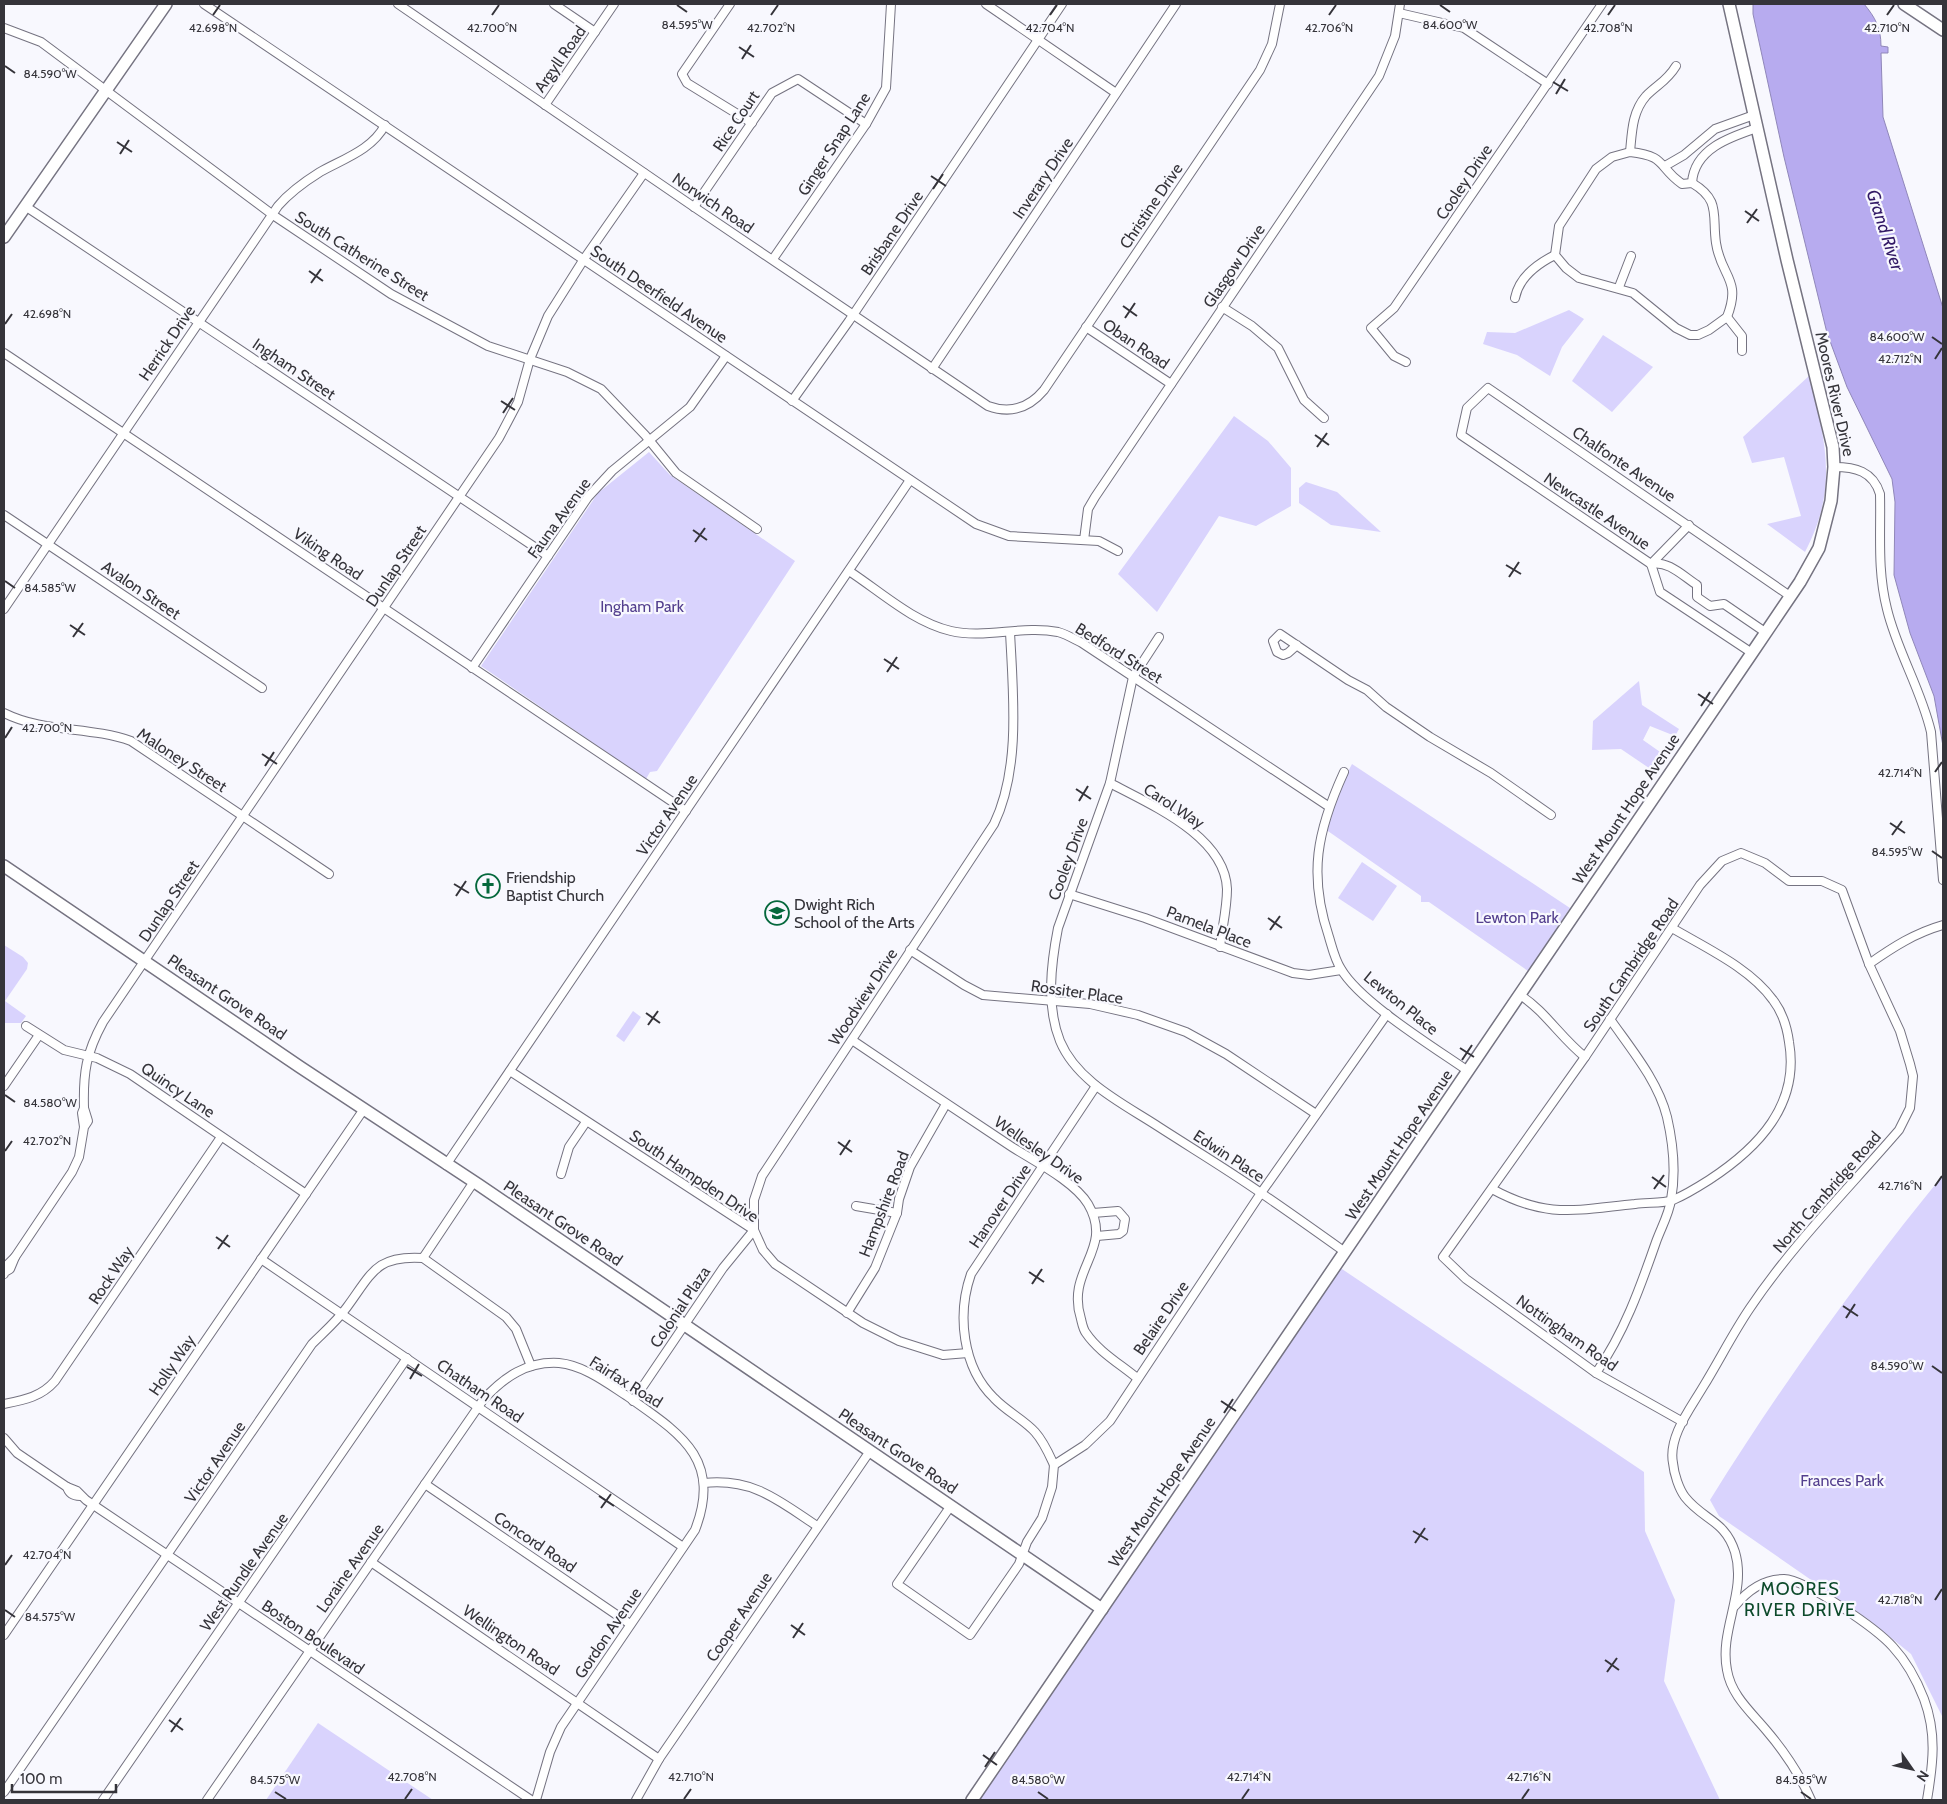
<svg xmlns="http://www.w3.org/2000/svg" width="1947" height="1804" font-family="Cabin,sans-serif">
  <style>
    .green { fill: #d9d3fd }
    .water { fill: #b7abef; stroke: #9087b9 }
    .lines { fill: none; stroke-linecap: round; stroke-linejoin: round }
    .street-casing { stroke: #757381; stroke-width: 10 }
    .secondary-casing { stroke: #757381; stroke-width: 14 }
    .street { stroke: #fff; stroke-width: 8 }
    .secondary { stroke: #fff; stroke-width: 11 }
    .ticks { fill: none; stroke: #35343a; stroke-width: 2 }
    .labels { text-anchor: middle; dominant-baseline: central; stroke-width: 4.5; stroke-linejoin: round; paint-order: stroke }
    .street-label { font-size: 16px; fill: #35343a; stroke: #f8f8fe }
    .park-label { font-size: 16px; fill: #533f8e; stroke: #f8f8fe }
    .poi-label { font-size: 16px; fill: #35343a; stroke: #f8f8fe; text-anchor: start }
    .water-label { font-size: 18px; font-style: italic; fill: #311865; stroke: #f8f8fe }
    .neighbourhood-label { font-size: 18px; letter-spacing: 1px; fill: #0d4a2b; stroke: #f8f8fe }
    .ticks-label { font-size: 12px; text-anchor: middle; fill: #35343a; stroke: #f8f8fe; stroke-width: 4.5; stroke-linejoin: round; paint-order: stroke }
  </style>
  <rect width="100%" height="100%" fill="#f8f8fe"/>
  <g class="green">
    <path d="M1569,310L1584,319L1562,347L1550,376L1517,355L1483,344L1487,332L1515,333Z"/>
    <path d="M1603,335L1653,367L1612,412L1572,381Z"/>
    <path d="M1810,375C1825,443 1839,487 1805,552L1767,524L1801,516L1784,457L1752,463L1743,437Z"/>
    <path d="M1234,416L1268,441L1291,468V506L1256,526L1219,516L1157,612L1118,574Z"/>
    <path d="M649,452L670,475L795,561L657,771L650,772L646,779L481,666L598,493Z"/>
    <path d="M1306,482L1337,492L1381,532L1331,525L1299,503V488Z"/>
    <path d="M1639,681L1642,705L1679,729L1675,736L1650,726L1643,740L1663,754L1649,768L1621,749L1592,750L1593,721Z"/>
    <path d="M1352,764L1570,908L1528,971L1429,902H1421V896L1325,829L1340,787Z"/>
    <path d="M1362,862L1397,886L1373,921L1338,898Z"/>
    <path d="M4,945L23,957L28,963L27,969L5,1001L26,1016L21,1023H4Z"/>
    <path d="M633,1011L641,1017L624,1042L616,1036Z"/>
    <path d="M1943,1175V1718L1911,1654L1869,1620L1719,1516L1710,1500C1780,1387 1859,1278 1943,1175Z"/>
    <path d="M1336,1265L1644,1472L1645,1531L1675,1600L1664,1681L1720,1800H972Z"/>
    <path d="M318,1723L433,1800H266Z"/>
  </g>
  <path class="water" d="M1753,4H1864C1875,17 1881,28 1881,46L1888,47V53H1881L1883,117L1943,308V746L1934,696L1910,633L1894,575L1895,502L1892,479L1847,387L1827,333L1784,157L1753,14Z"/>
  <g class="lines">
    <g class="street-casing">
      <g id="street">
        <path d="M204,4L976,524L1009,536L1099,541L1118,551"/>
        <path d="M398,4L694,207L988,406C1010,414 1029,408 1044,390L1260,70L1272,44L1280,4"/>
        <path d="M554,4L595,32"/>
        <path d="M730,4L682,74L687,83L752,123"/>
        <path d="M986,4L1116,93"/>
        <path d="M1399,13L1464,28L1548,84"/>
        <path d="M4,28L41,42L273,215L391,294L488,346L567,372L601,389L645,435L676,473L757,529"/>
        <path d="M545,105L614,4"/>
        <path d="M1630,152C1667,156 1657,166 1682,184L1692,183C1721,200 1712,215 1716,243C1721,277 1742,279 1727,317L1709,330L1698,335H1690L1676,328L1633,293L1579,278L1566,268L1555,255L1559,226L1596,169L1612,157Z"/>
        <path d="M1630,152C1632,132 1632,112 1646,96C1658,84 1667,81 1676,66"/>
        <path d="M1665,166L1684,155L1715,129L1754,115"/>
        <path d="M1692,183C1694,149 1730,137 1757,128"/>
        <path d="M25,206L548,556"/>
        <path d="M694,207L772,93L798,79L866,124"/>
        <path d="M773,259L866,124L886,88L891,4"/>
        <path d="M1619,287L1631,256"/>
        <path d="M1515,298C1519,277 1537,264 1555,255"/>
        <path d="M1222,307L1252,326L1278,348L1304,400L1324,418"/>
        <path d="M1727,317L1742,336V351"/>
        <path d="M1086,327L1171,384"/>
        <path d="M4,353L686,811"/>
        <path d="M1406,362L1394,356L1371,328L1394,308L1602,4"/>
        <path d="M932,369L1176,4"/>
        <path d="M792,401L849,321L1062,4"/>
        <path d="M1834,467C1855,467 1873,471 1880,494C1881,533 1877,570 1887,609C1897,651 1921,689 1931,732L1943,880"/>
        <path d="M4,515L262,688"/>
        <path d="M1084,540L1088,509L1095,497L1379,76L1395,36L1400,4"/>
        <path d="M1651,564C1668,560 1683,576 1697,585V597L1710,606L1724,604L1765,632"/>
        <path d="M1651,564L1689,525"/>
        <path d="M849,571C881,592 913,622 951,631C985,639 1023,625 1058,632C1066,634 1074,639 1082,643L1328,806"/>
        <path d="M4,609L278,206C290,192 304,182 320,172C343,159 372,150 385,125"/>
        <path d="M1159,637L1133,677L1110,783L1058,928C1051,964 1046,1006 1060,1041C1077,1082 1124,1104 1159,1127C1193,1149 1228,1170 1261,1193C1289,1212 1317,1232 1345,1252"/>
        <path d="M1297,645L1288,653L1283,655L1277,652L1273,641L1280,634L1348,680L1367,690L1386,707L1430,737L1491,773L1551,815"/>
        <path d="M1752,653L1660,592L1651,564L1461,435L1467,408L1488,388L1790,596"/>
        <path d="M472,668L588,497L612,471L690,407L726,356"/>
        <path d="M4,713C44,733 89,726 131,741L329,874"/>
        <path d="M1344,772C1317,831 1308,875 1329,937C1332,947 1335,960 1341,969C1360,1002 1435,1048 1468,1071"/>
        <path d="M1110,783C1151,805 1225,836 1227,889C1227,909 1222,928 1220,947"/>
        <path d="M1069,894L1145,918L1293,973L1309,975L1341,970"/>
        <path d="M910,950L964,985L983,995L1090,1004L1138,1015L1186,1032L1226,1054L1316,1114"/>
        <path d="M1869,964C1893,947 1915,933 1943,925"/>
        <path d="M1520,995C1545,1011 1561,1038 1585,1057"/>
        <path d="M26,1026L64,1050L97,1058L130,1074L306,1194"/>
        <path d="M852,1040C905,1076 959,1112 1012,1147C1034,1161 1075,1182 1088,1204C1115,1250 1065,1269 1081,1319C1082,1323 1083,1329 1086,1333C1098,1351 1120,1364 1137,1378"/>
        <path d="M510,1071L754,1230L763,1250L775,1264L863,1323L899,1341L943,1355L968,1353"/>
        <path d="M4,1086L39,1035"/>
        <path d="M84,1108C83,1073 86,1053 103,1022L499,438L518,402L530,359L548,316L584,259L644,173"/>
        <path d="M446,1165L910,480"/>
        <path d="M561,1174L569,1147L586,1122"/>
        <path d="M1492,1189C1547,1219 1575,1210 1635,1204C1646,1202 1662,1204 1673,1200C1685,1195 1698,1187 1709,1180C1758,1148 1800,1105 1789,1042C1787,1027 1783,1013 1773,1000C1750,968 1706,948 1672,928"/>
        <path d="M856,1206L897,1213"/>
        <path d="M1093,1213L1118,1211L1125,1219L1123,1231L1119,1234L1097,1236"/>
        <path d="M15,1257L72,1172L79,1157L84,1127L88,1121L84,1108L82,1113L84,1127"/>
        <path d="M423,1258L506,1317L516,1329L531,1366"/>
        <path d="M261,1259L683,1547"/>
        <path d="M4,1274L6,1266L15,1257L10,1269L5,1272"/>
        <path d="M847,1313L875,1268L897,1213L899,1199L910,1167L946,1104"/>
        <path d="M1596,1373C1624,1333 1640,1288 1656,1242C1661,1228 1669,1214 1671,1200C1676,1173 1673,1143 1667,1117C1658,1081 1631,1049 1610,1019"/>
        <path d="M633,1401L723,1268L754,1230V1200L762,1176L994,824C1021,768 1013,693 1010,632"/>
        <path d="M4,1404C24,1400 41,1397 55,1381L221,1137"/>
        <path d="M1683,1422L1596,1373L1466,1279L1443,1257L1585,1057L1700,885L1722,861L1741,853L1765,863L1789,881H1822L1842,890L1869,964L1900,1031L1910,1064L1913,1076L1910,1108L1899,1130C1849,1188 1793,1244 1750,1308C1733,1333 1719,1361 1703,1387C1690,1409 1668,1437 1673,1463C1674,1474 1679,1489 1685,1497C1703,1520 1725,1520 1735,1552C1747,1592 1719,1630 1727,1670C1731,1695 1751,1712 1766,1730C1784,1751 1800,1775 1811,1800"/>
        <path d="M4,1438L17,1453L67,1487"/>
        <path d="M1054,1465C1049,1454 1044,1442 1035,1432C1023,1419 1006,1411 994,1398C962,1367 957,1314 971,1274L1096,1086"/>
        <path d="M704,1483C753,1478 778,1500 817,1526"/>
        <path d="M425,1484L630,1624"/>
        <path d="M80,1496C73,1496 69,1494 67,1487L77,1491L86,1500L531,1800"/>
        <path d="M950,1507L897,1584L970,1635L1019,1564L1027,1542L1042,1518L1052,1487L1054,1465L1085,1445L1110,1421L1261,1193L1387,1014"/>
        <path d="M371,1562L659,1759"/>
        <path d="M1735,1606C1747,1591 1764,1579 1784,1579C1807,1580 1877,1629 1893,1647C1906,1661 1917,1681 1924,1699C1937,1734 1933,1764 1927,1800"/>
        <path d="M4,1635L364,1109"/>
        <path d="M4,1792L312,1344C324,1332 337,1321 347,1307C372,1273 376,1255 423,1258L473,1183"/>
        <path d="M103,1800L407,1358"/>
        <path d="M207,1800L483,1400C504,1377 527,1361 559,1363C583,1365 607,1383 627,1396C679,1433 723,1458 695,1530L561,1727L550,1752L536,1800"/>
        <path d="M636,1800L659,1759L870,1451"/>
      </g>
    </g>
    <g class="secondary-casing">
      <g id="secondary">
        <path d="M1904,4L1943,30"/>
        <path d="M4,237L166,4"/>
        <path d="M4,866L300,1067L479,1185L1102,1609"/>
        <path d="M972,1800L1752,653L1800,582L1819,548L1831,501L1834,467L1833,447L1787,260L1729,4"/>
      </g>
    </g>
    <use href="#street" class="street"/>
    <use href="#secondary" class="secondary"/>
  </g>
  <path class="ticks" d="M677,5L687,12M1440,5L1450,12M213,15L220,5M492,15L499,5M771,15L778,5M1050,15L1057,5M1329,15L1336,5M1608,15L1615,5M1887,15L1894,5M739,47L754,57M742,59L751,45M5,66L15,73M1553,82L1568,91M1556,94L1565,79M117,142L132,152M120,154L129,140M931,176L946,186M933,189L943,174M1745,211L1759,221M1747,223L1757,209M309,271L323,281M311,283L321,269M1123,306L1137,316M1125,318L1135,303M5,324L12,314M1932,337L1942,344M1935,359L1942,348M501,401L515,410M503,413L513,398M1315,435L1329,445M1317,447L1327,433M693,530L707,540M695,542L705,528M1506,565L1521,574M1509,577L1519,562M5,581L15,588M70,625L85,635M73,637L83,623M884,659L899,669M887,672L897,657M1698,694L1713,704M1701,706L1710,692M5,738L12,727M262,754L277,764M265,766L274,752M1935,772L1942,762M1076,789L1091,799M1079,801L1088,786M1890,823L1905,833M1892,835L1902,821M1932,851L1942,858M454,884L469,893M456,896L466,881M1268,918L1282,928M1270,930L1280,916M646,1013L660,1023M648,1025L658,1011M1460,1048L1474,1057M1462,1060L1472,1045M5,1095L15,1102M838,1142L852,1152M5,1151L12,1141M840,1155L850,1140M1652,1177L1666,1187M1935,1186L1942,1176M1654,1189L1664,1175M216,1237L230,1247M218,1249L228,1235M1029,1272L1044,1282M1032,1284L1042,1269M1843,1306L1858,1316M1846,1318L1855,1304M1932,1366L1942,1373M407,1367L422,1376M410,1379L419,1364M1221,1401L1236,1411M1224,1413L1233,1399M599,1496L614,1506M601,1508L611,1494M1413,1531L1428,1540M1415,1543L1425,1528M5,1565L12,1555M1935,1600L1942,1589M5,1610L15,1617M791,1625L805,1635M793,1638L803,1623M1605,1660L1619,1670M1607,1672L1617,1658M169,1720L183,1730M171,1732L181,1718M983,1755L997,1765M985,1767L995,1752M275,1792L286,1799M1038,1792L1048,1799M1801,1792L1811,1799M405,1799L412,1789M684,1799L691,1789M1242,1799L1249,1789M1522,1799L1529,1789"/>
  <defs>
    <g id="church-ring" transform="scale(1.25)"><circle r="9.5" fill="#f8f8fe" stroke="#05683c" stroke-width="1.5"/><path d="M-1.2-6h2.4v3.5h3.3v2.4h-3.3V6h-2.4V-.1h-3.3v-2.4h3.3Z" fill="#05683c"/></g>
    <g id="school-ring" transform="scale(1.25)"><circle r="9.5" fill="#f8f8fe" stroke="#05683c" stroke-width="1.5"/><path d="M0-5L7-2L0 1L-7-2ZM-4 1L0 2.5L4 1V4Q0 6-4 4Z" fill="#05683c"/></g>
  </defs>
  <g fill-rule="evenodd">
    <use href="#church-ring" x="488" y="886"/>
    <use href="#school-ring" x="777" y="913"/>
  </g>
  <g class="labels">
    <g class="street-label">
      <text transform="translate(560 59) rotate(-55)">Argyll Road</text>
      <text transform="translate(736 121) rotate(-56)">Rice Court</text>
      <text transform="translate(834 144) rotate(-57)">Ginger Snap Lane</text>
      <text transform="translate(1043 178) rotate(-56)">Inverary Drive</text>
      <text transform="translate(1464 182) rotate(-56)">Cooley Drive</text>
      <text transform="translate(713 203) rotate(34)">Norwich Road</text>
      <text transform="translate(1151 206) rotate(-56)">Christine Drive</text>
      <text transform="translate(892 233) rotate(-56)">Brisbane Drive</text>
      <text transform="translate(362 256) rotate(32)">South Catherine Street</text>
      <text transform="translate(1234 266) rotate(-56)">Glasgow Drive</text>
      <text transform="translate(659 294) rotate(34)">South Deerfield Avenue</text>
      <text transform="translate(167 343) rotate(-56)">Herrick Drive</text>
      <text transform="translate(1136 344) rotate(34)">Oban Road</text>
      <text transform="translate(294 369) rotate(34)">Ingham Street</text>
      <text transform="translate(1835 394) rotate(77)">Moores River Drive</text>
      <text transform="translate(1624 464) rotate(34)">Chalfonte Avenue</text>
      <text transform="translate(1597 511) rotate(34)">Newcastle Avenue</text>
      <text transform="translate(559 518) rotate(-54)">Fauna Avenue</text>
      <text transform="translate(328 554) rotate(34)">Viking Road</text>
      <text transform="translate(396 566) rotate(-56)">Dunlap Street</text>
      <text transform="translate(141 590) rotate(34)">Avalon Street</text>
      <text transform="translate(1119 653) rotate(32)">Bedford Street</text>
      <text transform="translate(182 760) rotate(33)">Maloney Street</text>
      <text transform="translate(1174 806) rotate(33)">Carol Way</text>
      <text transform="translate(1626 809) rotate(-56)">West Mount Hope Avenue</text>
      <text transform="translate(667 815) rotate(-56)">Victor Avenue</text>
      <text transform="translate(1068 859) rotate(-70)">Cooley Drive</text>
      <text transform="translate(169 901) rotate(-56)">Dunlap Street</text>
      <text transform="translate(1209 927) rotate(21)">Pamela Place</text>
      <text transform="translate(1631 965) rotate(-56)">South Cambridge Road</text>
      <text transform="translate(1077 992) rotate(8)">Rossiter Place</text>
      <text transform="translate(227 997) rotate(34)">Pleasant Grove Road</text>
      <text transform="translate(863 997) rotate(-57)">Woodview Drive</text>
      <text transform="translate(1401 1003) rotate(39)">Lewton Place</text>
      <text transform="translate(178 1090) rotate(34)">Quincy Lane</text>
      <text transform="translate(1399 1145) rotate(-56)">West Mount Hope Avenue</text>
      <text transform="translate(1039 1150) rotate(35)">Wellesley Drive</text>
      <text transform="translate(1229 1156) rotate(33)">Edwin Place</text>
      <text transform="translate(694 1176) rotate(34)">South Hampden Drive</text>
      <text transform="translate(1827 1192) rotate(-49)">North Cambridge Road</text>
      <text transform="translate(884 1204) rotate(-69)">Hampshire Road</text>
      <text transform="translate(1000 1206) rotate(-56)">Hanover Drive</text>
      <text transform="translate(563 1223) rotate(34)">Pleasant Grove Road</text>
      <text transform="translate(111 1275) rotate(-56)">Rock Way</text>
      <text transform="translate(680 1307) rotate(-56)">Colonial Plaza</text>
      <text transform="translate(1161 1318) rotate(-56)">Belaire Drive</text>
      <text transform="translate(1567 1333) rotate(35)">Nottingham Road</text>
      <text transform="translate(172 1365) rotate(-56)">Holly Way</text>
      <text transform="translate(626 1382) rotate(32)">Fairfax Road</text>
      <text transform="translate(480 1391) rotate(34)">Chatham Road</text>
      <text transform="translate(898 1451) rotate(34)">Pleasant Grove Road</text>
      <text transform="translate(215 1462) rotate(-56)">Victor Avenue</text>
      <text transform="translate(1162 1492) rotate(-56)">West Mount Hope Avenue</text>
      <text transform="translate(535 1542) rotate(34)">Concord Road</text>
      <text transform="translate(350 1568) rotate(-55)">Loraine Avenue</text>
      <text transform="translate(244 1572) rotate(-55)">West Rundle Avenue</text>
      <text transform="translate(739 1617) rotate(-56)">Cooper Avenue</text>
      <text transform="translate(608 1633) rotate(-56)">Gordon Avenue</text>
      <text transform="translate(313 1637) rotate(34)">Boston Boulevard</text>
      <text transform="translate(511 1640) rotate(34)">Wellington Road</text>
    </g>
    <g class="park-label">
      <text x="642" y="606">Ingham Park</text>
      <text x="1517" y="917">Lewton Park</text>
      <text x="1842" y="1480">Frances Park</text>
    </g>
    <g class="poi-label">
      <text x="506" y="877">Friendship<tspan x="506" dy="18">Baptist Church</tspan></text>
      <text x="794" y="904">Dwight Rich<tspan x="794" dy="18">School of the Arts</tspan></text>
    </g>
    <g class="water-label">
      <text transform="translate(1885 230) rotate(72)">Grand River</text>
    </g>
    <g class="neighbourhood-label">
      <text x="1800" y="1589">MOORES<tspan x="1800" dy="21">RIVER DRIVE</tspan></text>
    </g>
  </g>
  <g class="ticks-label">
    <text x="687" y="29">84.595°W</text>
    <text x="1450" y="29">84.600°W</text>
    <text x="213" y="32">42.698°N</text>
    <text x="492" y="32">42.700°N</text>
    <text x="771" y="32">42.702°N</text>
    <text x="1050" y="32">42.704°N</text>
    <text x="1329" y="32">42.706°N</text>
    <text x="1608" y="32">42.708°N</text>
    <text x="1887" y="32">42.710°N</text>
    <text x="50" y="78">84.590°W</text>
    <text x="47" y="318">42.698°N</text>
    <text x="1897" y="341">84.600°W</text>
    <text x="1900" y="363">42.712°N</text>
    <text x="50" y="592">84.585°W</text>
    <text x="47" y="732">42.700°N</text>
    <text x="1900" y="777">42.714°N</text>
    <text x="1897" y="856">84.595°W</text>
    <text x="50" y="1107">84.580°W</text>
    <text x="47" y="1145">42.702°N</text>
    <text x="1900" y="1190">42.716°N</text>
    <text x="1897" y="1370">84.590°W</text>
    <text x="47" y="1559">42.704°N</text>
    <text x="1900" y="1604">42.718°N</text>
    <text x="50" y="1621">84.575°W</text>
    <text x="412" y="1781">42.708°N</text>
    <text x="691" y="1781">42.710°N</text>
    <text x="1249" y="1781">42.714°N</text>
    <text x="1529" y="1781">42.716°N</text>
    <text x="275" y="1784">84.575°W</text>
    <text x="1038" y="1784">84.580°W</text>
    <text x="1801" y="1784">84.585°W</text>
  </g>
  <rect width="1947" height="1804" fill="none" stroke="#35343a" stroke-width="10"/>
  <g transform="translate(1912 1769) rotate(124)" stroke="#f8f8fe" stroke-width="4" paint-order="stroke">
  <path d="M0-4L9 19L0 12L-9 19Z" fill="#35343a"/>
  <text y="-8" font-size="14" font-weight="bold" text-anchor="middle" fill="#35343a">N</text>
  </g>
  <path d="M12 1784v8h104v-8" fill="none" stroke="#35343a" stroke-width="2.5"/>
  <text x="20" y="1784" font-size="15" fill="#35343a" stroke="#f8f8fe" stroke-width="4" paint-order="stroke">100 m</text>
</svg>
